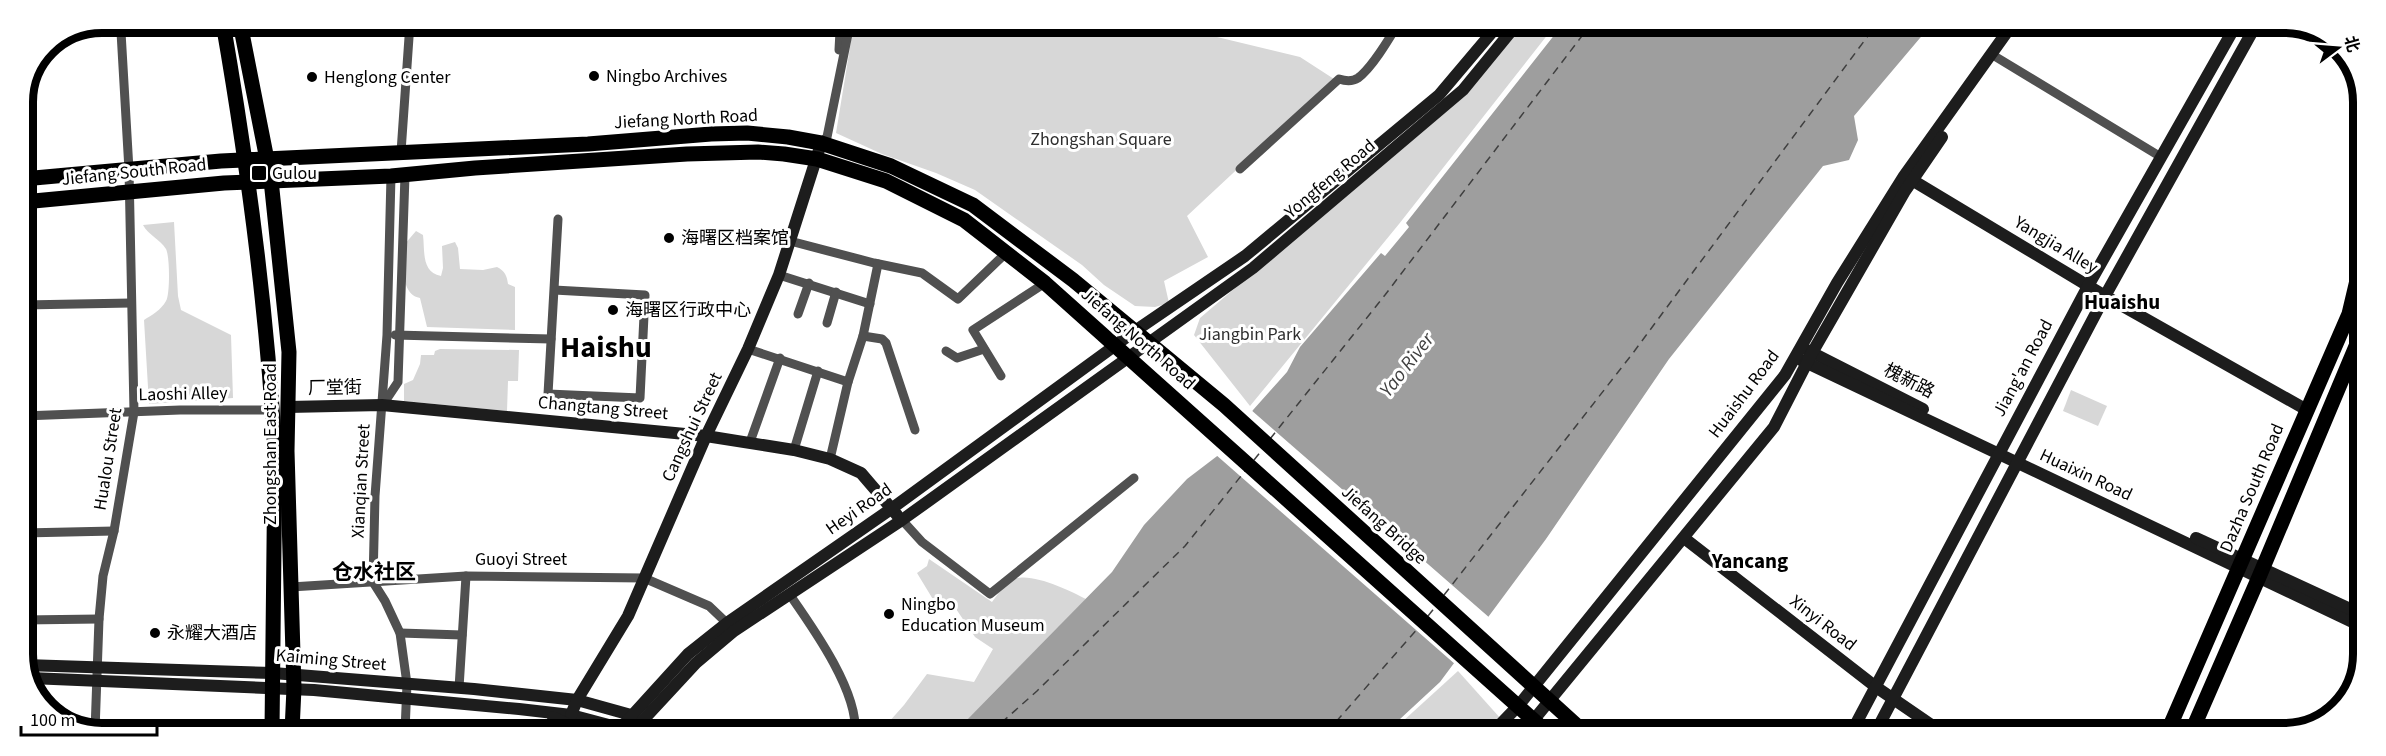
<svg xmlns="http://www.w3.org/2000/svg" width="2386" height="756" font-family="'Source Sans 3','Noto Sans SC',sans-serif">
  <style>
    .green { fill: #d7d7d7 }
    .water { fill: #9e9e9e }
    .pier { fill: #fff }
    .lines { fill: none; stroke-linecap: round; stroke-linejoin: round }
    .ferry { stroke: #3f3f3f; stroke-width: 1.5; stroke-dasharray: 8 6; stroke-linecap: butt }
    .street { stroke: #505050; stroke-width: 9 }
    .secondary { stroke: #1d1d1d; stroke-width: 12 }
    .primary { stroke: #000; stroke-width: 15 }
    .poi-dot { fill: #000; stroke: #fff; stroke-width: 2 }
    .labels { text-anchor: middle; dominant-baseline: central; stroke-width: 6; stroke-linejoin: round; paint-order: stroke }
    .poi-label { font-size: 18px; fill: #000; stroke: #fff; text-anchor: start }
    .street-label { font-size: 18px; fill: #000; stroke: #fff }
    .park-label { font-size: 18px; fill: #2e2e2e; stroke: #fff }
    .water-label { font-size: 20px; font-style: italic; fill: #3f3f3f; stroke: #fff }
    .quarter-label { font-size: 21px; font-weight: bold; fill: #000; stroke: #fff }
    .town-label { font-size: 30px; font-weight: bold; fill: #000; stroke: #fff }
    .rim { fill: none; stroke: #000; stroke-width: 8 }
  </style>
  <rect width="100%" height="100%" fill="#fff"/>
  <g class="green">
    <path d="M854,23L1163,24L1300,57L1334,79L1187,216L1208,257L1164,281L1169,303L1155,307L1135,306L1104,285L1082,265L975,190L936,173L882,154L836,133Z"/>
    <path d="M1517,24H1556L1399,224L1250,406L1194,335L1200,318L1454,101Z"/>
    <path d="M174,222L178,296L181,310L231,335L233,398L149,404L144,320C152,315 161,310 166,301C170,294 170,257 166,249C160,239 148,235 143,225Z"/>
    <path d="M416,231L423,235C425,251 421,272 441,276L443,268L442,246L455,242L458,248L460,269L483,270L497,267C505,271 507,276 508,284L515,287V330L427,327L420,298C399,294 404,261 404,245Z"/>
    <path d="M440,349L519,350L518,381H508L507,411L404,401V384L413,380L420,364L421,355H434L435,351Z"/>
    <path d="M2071,390L2107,406L2098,426L2063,411Z"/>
    <path d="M929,559L992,602C999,593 1004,583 1015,579C1031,572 1071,591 1086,599L955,732H880L904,705L927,674L974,682L993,649L975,637L952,603L945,607L934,601L917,573L927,566Z"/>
    <path d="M1458,671L1501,719L1487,732H1391Z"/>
  </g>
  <path class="water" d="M1563,24L1931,25L1854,116L1858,140L1849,160L1823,166L1669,359L1546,539L1440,682L1386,732H955L1112,572L1144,525L1187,479L1229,447L1253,410L1287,372L1300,347L1381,253L1385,256L1409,227L1406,223Z"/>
  <path class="pier" d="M1250,409L1491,619L1456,665L1215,454L1227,445Z"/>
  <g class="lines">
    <g class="ferry">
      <path d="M1270,439L1385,295L1591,24"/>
      <path d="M1254,460L1262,450"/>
      <path d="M1444,595L1633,353L1876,25"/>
      <path d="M1428,616L1436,606"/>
      <path d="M991,732L1037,691L1185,546L1245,471"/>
      <path d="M1327,732L1419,627"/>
    </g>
    <g class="street">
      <path d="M832,23L840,31L839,50"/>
      <path d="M1996,57L2161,157"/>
      <path d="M821,143L827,137L848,34L843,23"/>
      <path d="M401,152L410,23"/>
      <path d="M1240,169L1339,79C1345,81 1352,82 1358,78C1372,68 1389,39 1398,24"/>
      <path d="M391,176L387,335L375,496L373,582L385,601L400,633L407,684L405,731"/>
      <path d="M790,241L874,263L922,273L958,299L1007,252"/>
      <path d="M878,264L863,336L882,339L886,343L915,430"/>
      <path d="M779,275L870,304"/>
      <path d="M554,290L645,295L640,398L548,394C551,336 555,277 558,219"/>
      <path d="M23,305L131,303"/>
      <path d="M798,314L809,283"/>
      <path d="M827,323L836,292"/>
      <path d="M395,335L551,339"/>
      <path d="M748,349L848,382"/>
      <path d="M946,351L957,358L984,349"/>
      <path d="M1001,376L973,330L1045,283"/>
      <path d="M384,403L398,382L405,175"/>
      <path d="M23,416L180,410H272"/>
      <path d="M750,442L780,358"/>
      <path d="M794,450L818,371"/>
      <path d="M830,459L848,382L863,336"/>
      <path d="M902,520L922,542L990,594L1134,478"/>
      <path d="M23,533L114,531"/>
      <path d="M291,587L466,576L644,578L709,606L730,626"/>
      <path d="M790,595C813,628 858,691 855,732"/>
      <path d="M23,620L99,619"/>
      <path d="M400,633L462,635"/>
      <path d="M459,688L466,576"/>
      <path d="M95,731L99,619L103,576L114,531L134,412L129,170L121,32L114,23"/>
    </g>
    <g class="secondary">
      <path d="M1912,180L2105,296L2307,410"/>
      <path d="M1807,350L1923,409"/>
      <path d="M1801,360L2361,626"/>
      <path d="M288,407L382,405L706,436L794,450L830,459L861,473L897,515"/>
      <path d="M1684,538L1876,687L1943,733"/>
      <path d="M2196,538L2361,614"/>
      <path d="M25,665L273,673L474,689L577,700L631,715"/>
      <path d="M30,678L314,690L519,709L571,715L620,728"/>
      <path d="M571,715L577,700L628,616L706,436L748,349L779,275L819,150"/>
      <path d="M553,717L567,724L574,731"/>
      <path d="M618,731L688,654L727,623L891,509L1135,331L1245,256L1439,95L1499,24"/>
      <path d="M633,731L696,663L734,631L902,520L1253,268L1463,90L1517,24"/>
      <path d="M1493,732L1519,705L1785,375L1837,283L1904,176L2012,25"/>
      <path d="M1523,733L1774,427L1812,353L1905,191L1942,137"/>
      <path d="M1851,733L2088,286L2236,25"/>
      <path d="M1875,733L2105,296L2256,25"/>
    </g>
    <g class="primary">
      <path d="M223,23C248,167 267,307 275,454L272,731"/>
      <path d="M240,23L271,180L289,352L287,451L294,688L292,731"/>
      <path d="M23,179L221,161L588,144L711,134L747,133L788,137L821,143L891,166L973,205L1073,280L1224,405L1585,733"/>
      <path d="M23,202L224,183L391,176L475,168L687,154L758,152L784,154L817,159L886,181L964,220L1045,283L1548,733"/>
      <path d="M2167,733L2349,314L2363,255"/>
      <path d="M2191,733L2259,577L2362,332"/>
    </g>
  </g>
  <g class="poi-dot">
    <circle cx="594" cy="76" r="6"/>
    <circle cx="312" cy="77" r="6"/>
    <rect x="251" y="165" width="16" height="16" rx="3"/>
    <circle cx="669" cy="238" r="6"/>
    <circle cx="613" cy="310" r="6"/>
    <circle cx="889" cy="614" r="6"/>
    <circle cx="155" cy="633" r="6"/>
  </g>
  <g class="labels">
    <g class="poi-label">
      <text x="606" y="76">Ningbo Archives</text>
      <text x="324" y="77">Henglong Center</text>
      <text x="272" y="173">Gulou</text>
      <text x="681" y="238">海曙区档案馆</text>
      <text x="625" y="310">海曙区行政中心</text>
      <text x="901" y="604">Ningbo<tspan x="901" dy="21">Education Museum</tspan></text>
      <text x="167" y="633">永耀大酒店</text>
    </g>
    <g class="street-label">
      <text transform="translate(686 119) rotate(-3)">Jiefang North Road</text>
      <text transform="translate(134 172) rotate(-6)">Jiefang South Road</text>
      <text transform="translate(1330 179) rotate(-40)">Yongfeng Road</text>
      <text transform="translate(2056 245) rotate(31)">Yangjia Alley</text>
      <text transform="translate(1138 339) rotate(41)">Jiefang North Road</text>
      <text transform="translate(2023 368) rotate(-62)">Jiang'an Road</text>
      <text transform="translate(1909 381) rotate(27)">槐新路</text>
      <text transform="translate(335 388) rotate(-1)">厂堂街</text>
      <text transform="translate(183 394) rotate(-1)">Laoshi Alley</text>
      <text transform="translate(1744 394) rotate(-53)">Huaishu Road</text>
      <text transform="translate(603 408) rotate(5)">Changtang Street</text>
      <text transform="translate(692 427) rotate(-65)">Cangshui Street</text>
      <text transform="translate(270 444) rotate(-90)">Zhongshan East Road</text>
      <text transform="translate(108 459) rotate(-81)">Hualou Street</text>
      <text transform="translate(2086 475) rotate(25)">Huaixin Road</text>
      <text transform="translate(361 481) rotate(-87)">Xianqian Street</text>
      <text transform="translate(2252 488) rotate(-67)">Dazha South Road</text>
      <text transform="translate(859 509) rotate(-35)">Heyi Road</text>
      <text transform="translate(1384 525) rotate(42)">Jiefang Bridge</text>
      <text x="521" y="559">Guoyi Street</text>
      <text transform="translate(1823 623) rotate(38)">Xinyi Road</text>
      <text transform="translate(331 660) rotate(5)">Kaiming Street</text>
    </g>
    <g class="park-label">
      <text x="1101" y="139">Zhongshan Square</text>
      <text x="1250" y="334">Jiangbin Park</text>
    </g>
    <g class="water-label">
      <text transform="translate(1407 365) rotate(-52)">Yao River</text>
    </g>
    <g class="quarter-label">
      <text x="2122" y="302">Huaishu</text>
      <text x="1750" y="561">Yancang</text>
      <text x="374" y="572">仓水社区</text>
    </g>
    <g class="town-label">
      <text x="606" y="347">Haishu</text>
    </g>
  </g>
  <path d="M0 0H2386V756H0ZM102 33H2284A69 69 0 0 1 2353 102V654A69 69 0 0 1 2284 723H102A69 69 0 0 1 33 654V102A69 69 0 0 1 102 33Z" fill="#fff" fill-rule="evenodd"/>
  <path class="rim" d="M102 33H2284A69 69 0 0 1 2353 102V654A69 69 0 0 1 2284 723H102A69 69 0 0 1 33 654V102A69 69 0 0 1 102 33Z"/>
  <g transform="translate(2338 48) rotate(74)" stroke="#ffffff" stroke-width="4.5" paint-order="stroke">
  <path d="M0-4.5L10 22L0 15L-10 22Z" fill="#000000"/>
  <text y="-9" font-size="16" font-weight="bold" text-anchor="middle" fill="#000000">北</text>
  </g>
  <path d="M21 726v9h136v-9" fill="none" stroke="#000000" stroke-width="3"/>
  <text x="30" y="726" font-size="18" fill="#000000" stroke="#ffffff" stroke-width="4.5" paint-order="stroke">100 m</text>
</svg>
